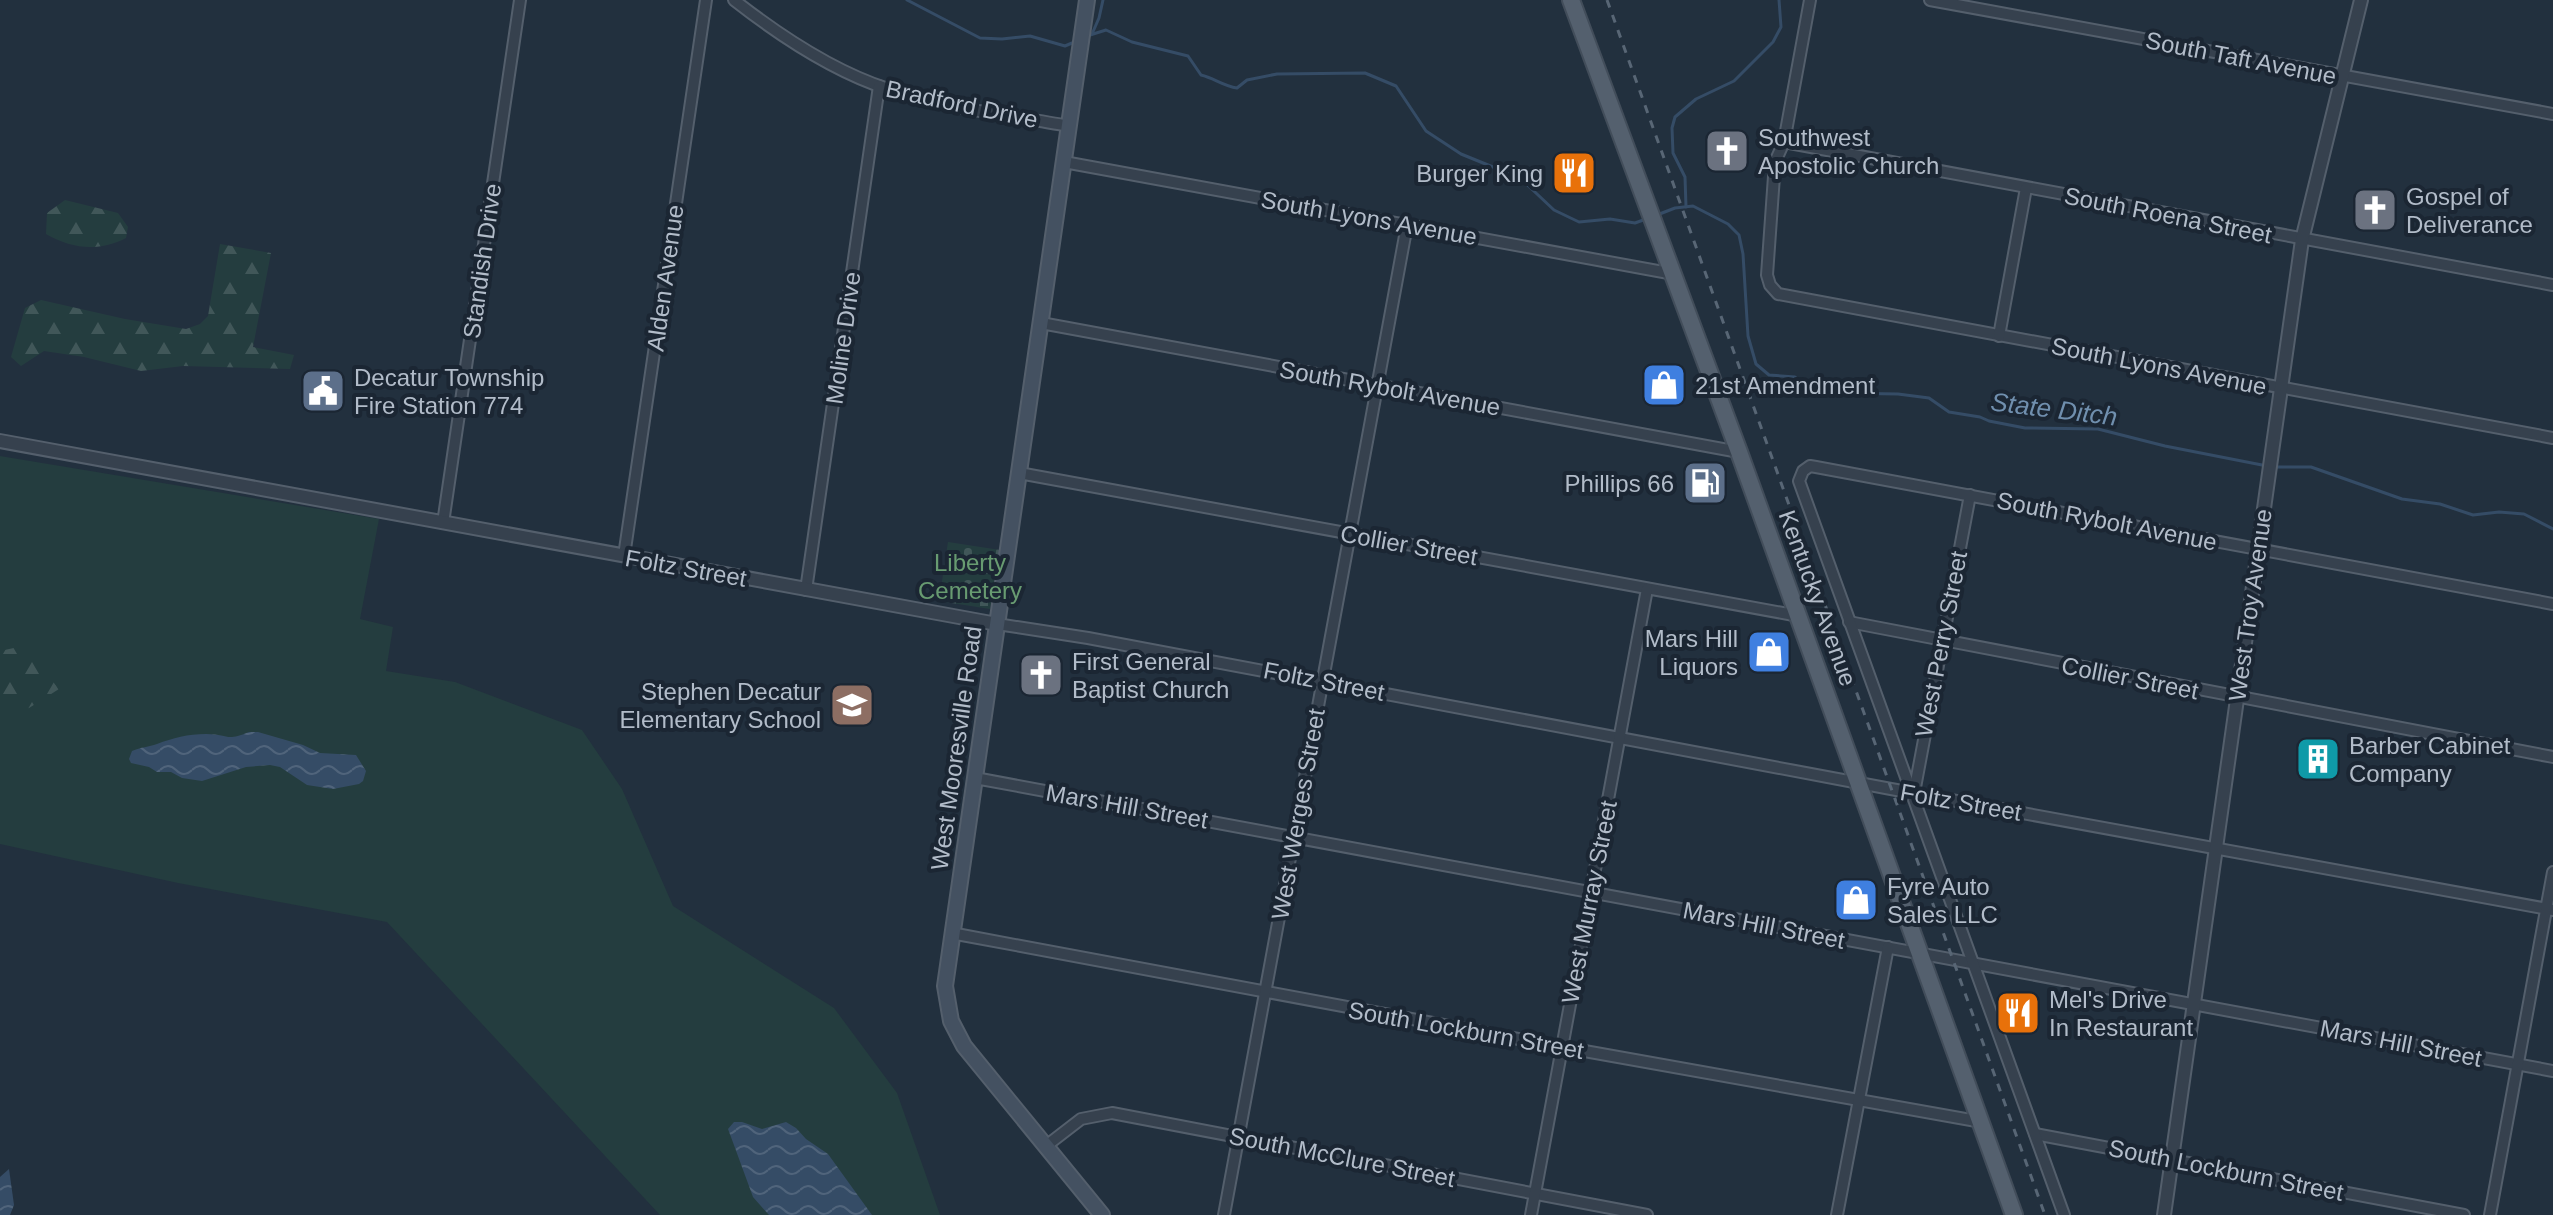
<svg xmlns="http://www.w3.org/2000/svg" width="2553" height="1215" font-family="Helvetica,sans-serif">
  <style>
    .grass { fill: #243d3f }
    .forest { fill: url(#forest-firs) }
    .cemetery { fill: url(#cemetery-stones) }
    .water { fill: url(#water-waves) }
    .lines { fill: none; stroke-linecap: round; stroke-linejoin: round }
    .stream { stroke: #354c66; stroke-width: 3 }
    .minor-casing { stroke: #545f6c; stroke-width: 14 }
    .tertiary-casing { stroke: #545f6c; stroke-width: 16 }
    .secondary-casing { stroke: #545f6c; stroke-width: 18 }
    .primary-casing { stroke: #424d5a; stroke-width: 20 }
    .minor { stroke: #36414e; stroke-width: 10 }
    .tertiary { stroke: #36414e; stroke-width: 12 }
    .secondary { stroke: #445161; stroke-width: 14 }
    .primary { stroke: #54606e; stroke-width: 16 }
    .rail { stroke: #586675; stroke-width: 3; stroke-dasharray: 8 8; stroke-linecap: butt }
    .labels { text-anchor: middle; dominant-baseline: central; stroke-width: 8; stroke-linejoin: round; paint-order: stroke }
    .street-label { font-size: 24px; fill: #b2bcc9; stroke: #1b2633 }
    .poi-label { font-size: 24px; fill: #b2bcc9; stroke: #1b2633; text-anchor: start }
    .park-label { font-size: 24px; fill: #689b71; stroke: #1b2633 }
    .water-label { font-size: 26px; font-style: italic; fill: #708fae; stroke: #1b2633 }
  </style>
  <defs>
    <pattern id="forest-firs" width="22" height="20" patternUnits="userSpaceOnUse" patternTransform="scale(2)"><rect width="22" height="20" fill="#243d3f"/><path d="M5 1l3.5 6h-7zM16 11l3.5 6h-7z" fill="#415759"/></pattern>
    <pattern id="cemetery-stones" width="16" height="16" patternUnits="userSpaceOnUse" patternTransform="scale(2)"><rect width="16" height="16" fill="#243d3f"/><path d="M2 7V4a2 2 0 0 1 4 0v3zM10 15v-3a2 2 0 0 1 4 0v3z" fill="#415759"/></pattern>
    <pattern id="water-waves" width="16" height="10" patternUnits="userSpaceOnUse" patternTransform="scale(2)"><rect width="16" height="10" fill="#354c66"/><path d="M0 5q4-4 8 0t8 0" fill="none" stroke="#50647b"/></pattern>
  </defs>
  <rect width="100%" height="100%" fill="#22303e"/>
  <path class="grass" d="M0,456L379,519L360,619L393,627L386,671L455,682L582,730L622,789L673,906L834,1008L897,1093L940,1215H660L387,922L178,883L0,844Z"/>
  <g class="forest">
    <path d="M65,200L118,213L128,227L126,238C99,252 72,249 46,234L47,213Z"/>
    <path d="M220,244L271,253L253,347L294,355L290,369L183,366L141,371L84,357L44,351L21,366L11,357L25,308L41,300L125,319L186,329L200,324L208,316Z"/>
    <path d="M23,646L59,689L29,708L0,714V651Z"/>
  </g>
  <path class="cemetery" d="M948,542L1000,550L990,609L939,601Z"/>
  <g class="water">
    <path d="M249,732H258L303,745L320,753L356,755L366,771L363,781L359,784L333,789L307,785L280,767L270,765L246,767L202,781L182,778L171,772H157L149,767L131,763L129,759L132,751C141,747 149,747 157,744C173,738 188,734 206,734C229,734 225,742 249,732Z"/>
    <path d="M734,1122H742L762,1129L786,1122L796,1128L806,1139L828,1154L872,1215H769L753,1197L731,1137L728,1129Z"/>
    <path d="M9,1169L14,1205L10,1215H0V1177Z"/>
  </g>
  <g class="lines">
    <g class="stream">
      <path d="M907,0L980,38L1002,39L1030,36L1065,46L1072,43"/>
      <path d="M1092,34L1099,18L1103,0"/>
      <path d="M1090,35L1106,30L1132,42L1188,56L1201,75C1214,78 1223,86 1237,88L1247,80L1277,74L1365,73L1396,86L1426,131L1461,154L1520,178L1554,210L1579,222L1610,219L1635,223L1646,219"/>
      <path d="M1686,207L1685,177L1673,153L1672,128L1675,117L1696,99L1734,81L1773,42L1781,27L1779,0"/>
      <path d="M1657,215L1675,208L1693,206L1728,224L1739,235L1743,254L1748,336L1756,364L1769,375L1795,377L1808,389L1838,393L1898,394L1929,398L1949,412L1980,417L1989,421L2025,428L2098,429L2165,446L2262,465"/>
      <path d="M2277,467H2311L2402,499L2440,504L2473,515L2499,512L2524,514L2553,529"/>
    </g>
    <g class="minor-casing">
      <g id="minor">
        <path d="M734,0C780,36 832,71 888,89C946,109 1009,115 1069,126"/>
        <path d="M1810,0L1784,142L1775,162L1767,275L1770,285L1778,294L2553,438"/>
        <path d="M1930,0L2553,114"/>
        <path d="M1784,142L2553,285"/>
        <path d="M1064,162L1674,274"/>
        <path d="M1041,323L1739,452"/>
        <path d="M1999,336L2026,188"/>
        <path d="M1019,473L1799,616"/>
        <path d="M443,523L520,0"/>
        <path d="M624,556L706,0"/>
        <path d="M806,590L879,86"/>
        <path d="M1849,622L2553,757"/>
        <path d="M997,624L1088,638L1891,789L2553,910"/>
        <path d="M975,778L2553,1071"/>
        <path d="M1914,793L1970,495"/>
        <path d="M951,933L1562,1047L1982,1122"/>
        <path d="M2035,1134L2464,1215"/>
        <path d="M1046,1146L1081,1119L1112,1113L1647,1215"/>
        <path d="M1224,1215L1407,225"/>
        <path d="M1531,1215L1647,589"/>
        <path d="M1837,1215L1888,947"/>
        <path d="M2064,1215L1799,481L1803,471L1810,466L1816,467L2553,604"/>
        <path d="M2490,1215L2553,872"/>
      </g>
    </g>
    <g class="tertiary-casing">
      <g id="tertiary">
        <path d="M0,441L997,624"/>
        <path d="M2164,1215L2302,240L2361,0"/>
      </g>
    </g>
    <g class="secondary-casing">
      <path id="secondary" d="M1087,0L945,986L951,1021L964,1046L1102,1215"/>
    </g>
    <g class="primary-casing">
      <path id="primary" d="M1571,0L1739,452L2014,1215"/>
    </g>
    <use href="#minor" class="minor"/>
    <use href="#tertiary" class="tertiary"/>
    <use href="#secondary" class="secondary"/>
    <use href="#primary" class="primary"/>
    <path class="rail" d="M1607,0L2045,1215"/>
  </g>
  <defs>
    <g id="church-square" transform="scale(2.3)"><rect x="-9" y="-9" width="18" height="18" rx="4" fill="#6b7280" stroke="#1b2633"/><path d="M-1.2-6h2.4v3.5h3.3v2.4h-3.3V6h-2.4V-.1h-3.3v-2.4h3.3Z" fill="#fff"/></g>
    <g id="restaurant-square" transform="scale(2.3)"><rect x="-9" y="-9" width="18" height="18" rx="4" fill="#e8710a" stroke="#1b2633"/><path d="M-5-6h1v4h1v-4h1v4h1v-4h1v5L-1.5 .5V6h-2V.5L-5-1ZM5-6V6H3V1.5H1.5Q1.5-4 5-6Z" fill="#fff"/></g>
    <g id="shop-square" transform="scale(2.3)"><rect x="-9" y="-9" width="18" height="18" rx="4" fill="#3f7fe0" stroke="#1b2633"/><path d="M-5-2.5h2.3a2.7 3.5 0 0 1 5.4 0H5L5.5 6h-11ZM-1.5-2.5h3a1.5 2.3 0 0 0-3 0Z" fill="#fff"/></g>
    <g id="civic-square" transform="scale(2.3)"><rect x="-9" y="-9" width="18" height="18" rx="4" fill="#5c6f8a" stroke="#1b2633"/><path d="M-.6-6.5H3V-4.5H.6V-3L4-1V1h2V6H-6V1h2V-1L-.6-3ZM-1.2 2.5V6h2.4V2.5Z" fill="#fff"/></g>
    <g id="fuel-square" transform="scale(2.3)"><rect x="-9" y="-9" width="18" height="18" rx="4" fill="#5c6f8a" stroke="#1b2633"/><path d="M-5.5-6h7V0h2V4h1.3V-2.5L3-4.5l.8-.8L6-3V5H2.5V1h-1V6h-7ZM-4.2-4.7v3.2H.2V-4.7Z" fill="#fff"/></g>
    <g id="school-square" transform="scale(2.3)"><rect x="-9" y="-9" width="18" height="18" rx="4" fill="#8d6e63" stroke="#1b2633"/><path d="M0-5L7-2L0 1L-7-2ZM-4 1L0 2.5L4 1V4Q0 6-4 4Z" fill="#fff"/></g>
    <g id="building-square" transform="scale(2.3)"><rect x="-9" y="-9" width="18" height="18" rx="4" fill="#0f9aa8" stroke="#1b2633"/><path d="M-4-6H4V6H1V3H-1V6H-4ZM-2.5-4.3h1.7v1.8h-1.7ZM.8-4.3h1.7v1.8H.8ZM-2.5-1h1.7V.8h-1.7ZM.8-1h1.7V.8H.8Z" fill="#fff"/></g>
  </defs>
  <g fill-rule="evenodd">
    <use href="#church-square" x="1727" y="151"/>
    <use href="#restaurant-square" x="1574" y="173"/>
    <use href="#church-square" x="2375" y="210"/>
    <use href="#shop-square" x="1664" y="385"/>
    <use href="#civic-square" x="323" y="391"/>
    <use href="#fuel-square" x="1705" y="483"/>
    <use href="#shop-square" x="1769" y="652"/>
    <use href="#church-square" x="1041" y="675"/>
    <use href="#school-square" x="852" y="705"/>
    <use href="#building-square" x="2318" y="759"/>
    <use href="#shop-square" x="1856" y="900"/>
    <use href="#restaurant-square" x="2018" y="1013"/>
  </g>
  <g class="labels">
    <g class="street-label">
      <text transform="translate(2241 58) rotate(11)">South Taft Avenue</text>
      <text transform="translate(962 104) rotate(12)">Bradford Drive</text>
      <text transform="translate(2168 215) rotate(11)">South Roena Street</text>
      <text transform="translate(1369 218) rotate(10)">South Lyons Avenue</text>
      <text transform="translate(482 261) rotate(-82)">Standish Drive</text>
      <text transform="translate(665 278) rotate(-82)">Alden Avenue</text>
      <text transform="translate(843 338) rotate(-82)">Moline Drive</text>
      <text transform="translate(2159 366) rotate(11)">South Lyons Avenue</text>
      <text transform="translate(1390 388) rotate(10)">South Rybolt Avenue</text>
      <text transform="translate(2107 521) rotate(11)">South Rybolt Avenue</text>
      <text transform="translate(1409 545) rotate(10)">Collier Street</text>
      <text transform="translate(686 568) rotate(10)">Foltz Street</text>
      <text transform="translate(1818 598) rotate(70)">Kentucky Avenue</text>
      <text transform="translate(2250 605) rotate(-82)">West Troy Avenue</text>
      <text transform="translate(1941 644) rotate(-79)">West Perry Street</text>
      <text transform="translate(2130 678) rotate(11)">Collier Street</text>
      <text transform="translate(1324 681) rotate(11)">Foltz Street</text>
      <text transform="translate(956 748) rotate(-82)">West Mooresville Road</text>
      <text transform="translate(1961 802) rotate(10)">Foltz Street</text>
      <text transform="translate(1127 806) rotate(10)">Mars Hill Street</text>
      <text transform="translate(1298 814) rotate(-80)">West Werges Street</text>
      <text transform="translate(1589 902) rotate(-79)">West Murray Street</text>
      <text transform="translate(1764 925) rotate(11)">Mars Hill Street</text>
      <text transform="translate(1466 1030) rotate(10)">South Lockburn Street</text>
      <text transform="translate(2401 1043) rotate(11)">Mars Hill Street</text>
      <text transform="translate(1342 1157) rotate(11)">South McClure Street</text>
      <text transform="translate(2226 1170) rotate(11)">South Lockburn Street</text>
    </g>
    <g class="poi-label">
      <text x="1758" y="137">Southwest<tspan x="1758" dy="28">Apostolic Church</tspan></text>
      <text x="1543" y="173" text-anchor="end">Burger King</text>
      <text x="2406" y="196">Gospel of<tspan x="2406" dy="28">Deliverance</tspan></text>
      <text x="354" y="377">Decatur Township<tspan x="354" dy="28">Fire Station 774</tspan></text>
      <text x="1695" y="385">21st Amendment</text>
      <text x="1674" y="483" text-anchor="end">Phillips 66</text>
      <text x="1738" y="638" text-anchor="end">Mars Hill<tspan x="1738" dy="28">Liquors</tspan></text>
      <text x="1072" y="661">First General<tspan x="1072" dy="28">Baptist Church</tspan></text>
      <text x="821" y="691" text-anchor="end">Stephen Decatur<tspan x="821" dy="28">Elementary School</tspan></text>
      <text x="2349" y="745">Barber Cabinet<tspan x="2349" dy="28">Company</tspan></text>
      <text x="1887" y="886">Fyre Auto<tspan x="1887" dy="28">Sales LLC</tspan></text>
      <text x="2049" y="999">Mel's Drive<tspan x="2049" dy="28">In Restaurant</tspan></text>
    </g>
    <g class="park-label">
      <text x="970" y="562">Liberty<tspan x="970" dy="28">Cemetery</tspan></text>
    </g>
    <g class="water-label">
      <text transform="translate(2054 409) rotate(7)">State Ditch</text>
    </g>
  </g>
</svg>
